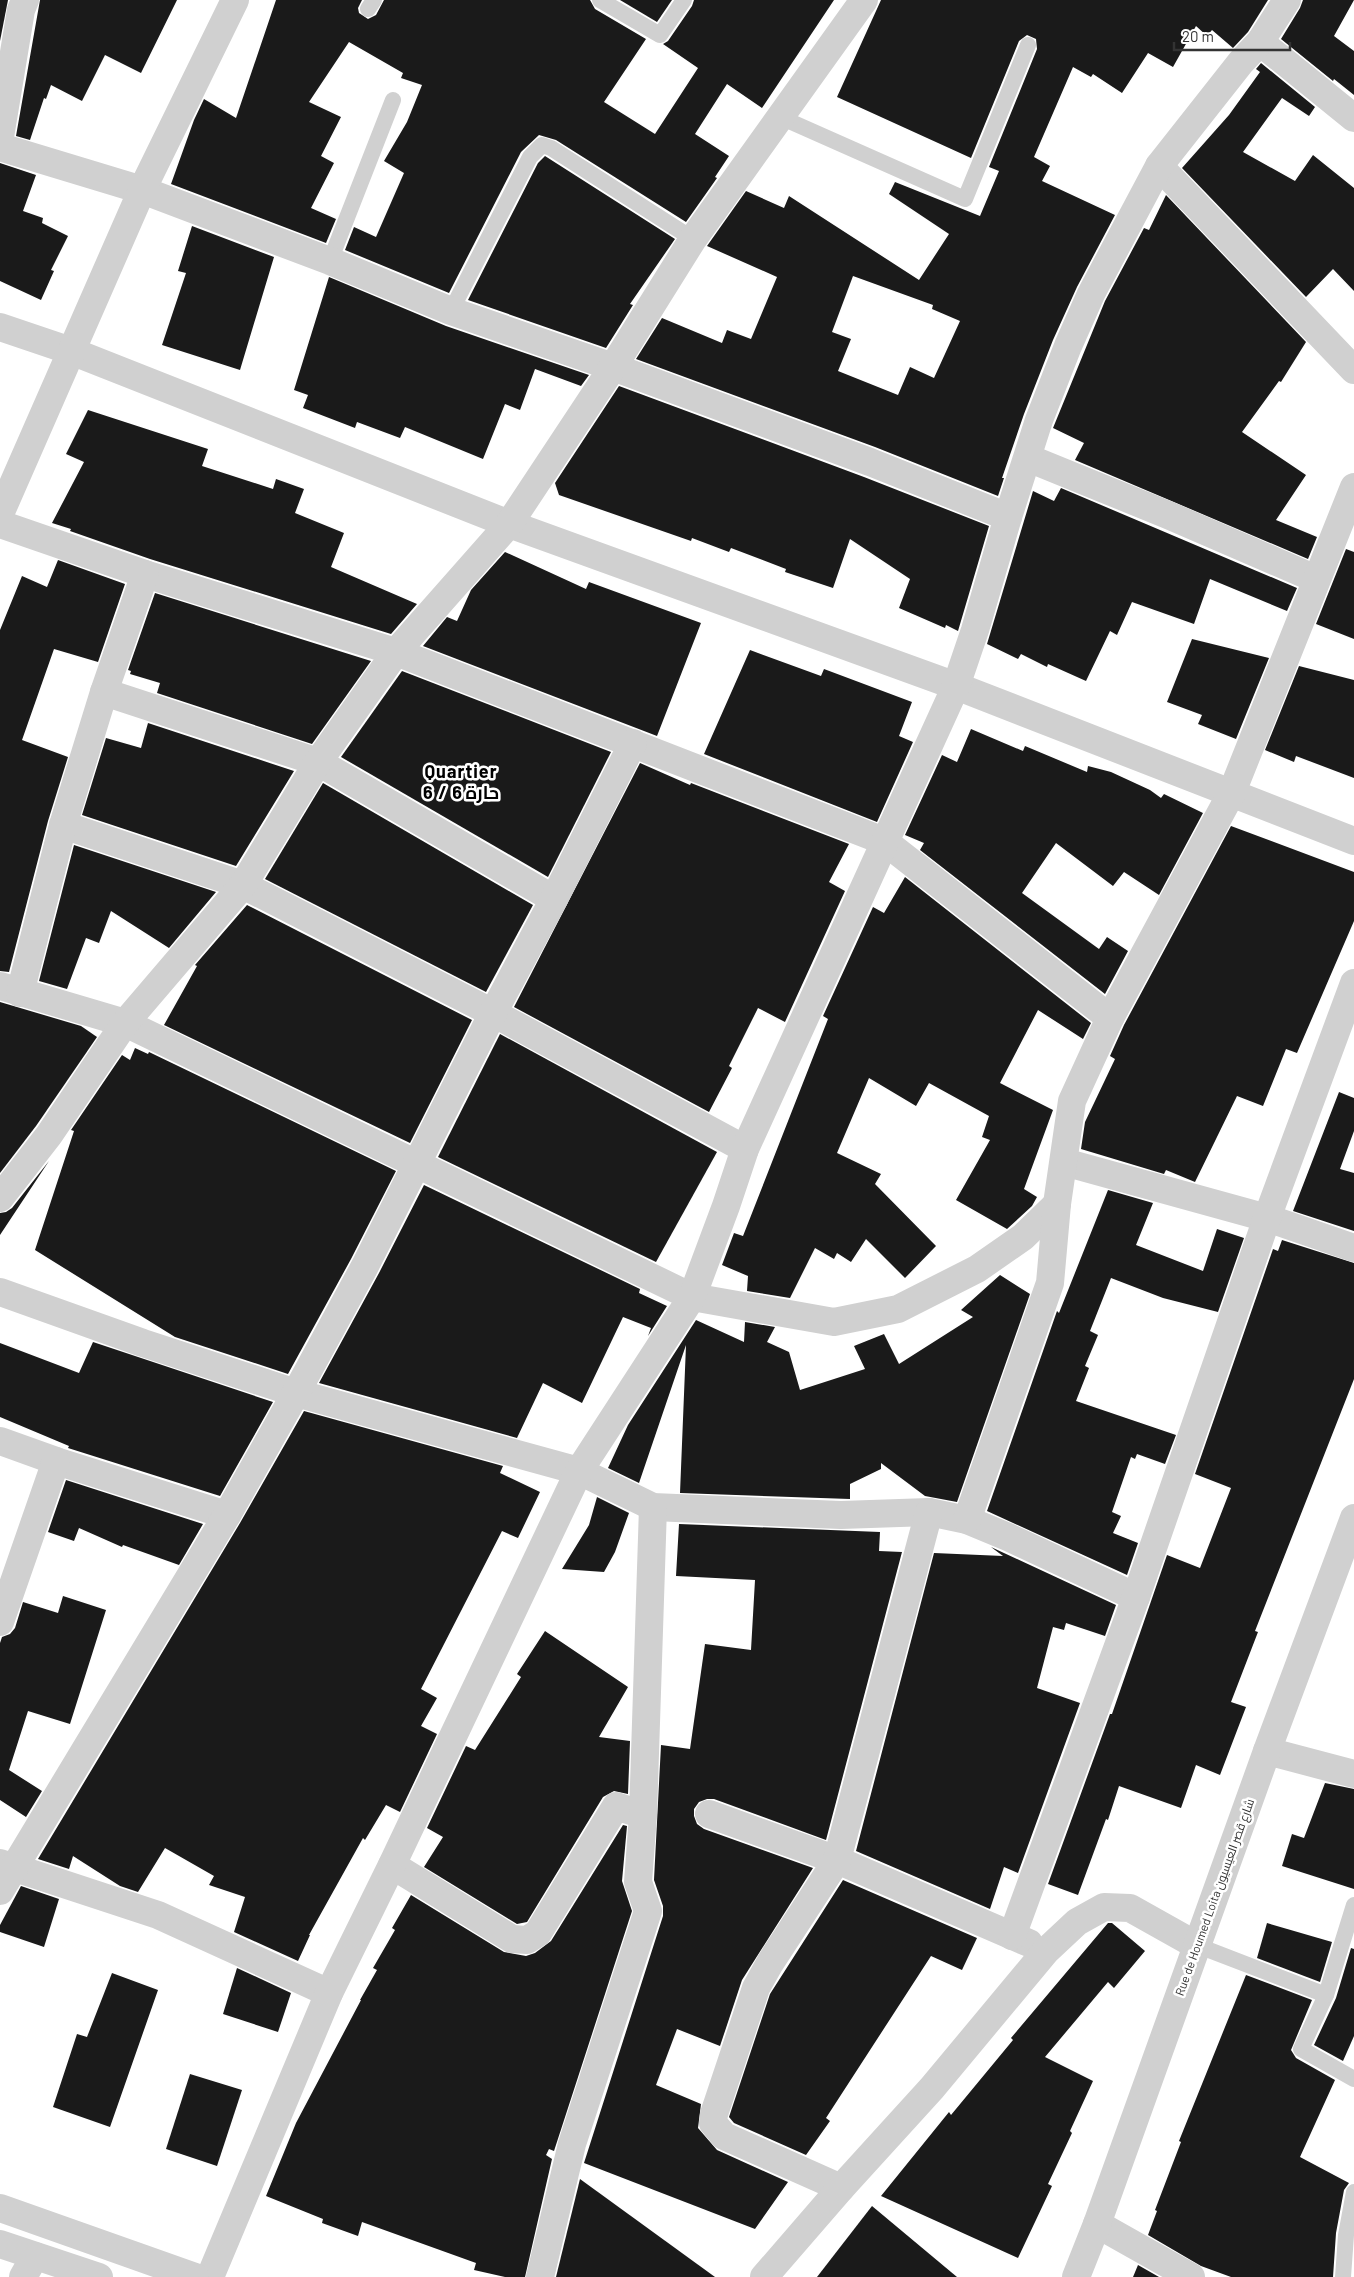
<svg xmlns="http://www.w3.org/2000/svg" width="1354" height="2277" font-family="Barlow,Cairo,sans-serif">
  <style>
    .building { fill: #1a1a1a; fill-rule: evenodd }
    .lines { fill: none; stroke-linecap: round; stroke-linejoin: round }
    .service { stroke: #d0d0d0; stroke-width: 16 }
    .minor { stroke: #d0d0d0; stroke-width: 28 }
    .tertiary { stroke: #d0d0d0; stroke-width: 28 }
    .labels { text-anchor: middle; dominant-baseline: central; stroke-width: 5; stroke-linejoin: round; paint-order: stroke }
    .street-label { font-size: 12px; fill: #333; stroke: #fff }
    .district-label { font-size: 18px; font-weight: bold; letter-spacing: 1px; fill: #000; stroke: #fff }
  </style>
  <rect width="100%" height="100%" fill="#fff"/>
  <g class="building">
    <path d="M0,0H8L0,41Z"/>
    <path d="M40,0H177L141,73L105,55L82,101L51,85L46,99L44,98L30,140L16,136Z"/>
    <path d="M276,0H362L358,8L359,13L368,19L376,15L384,0H590L595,9L646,39L604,102L655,134L698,68L663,44L668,41L692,6L694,0H834L762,108L727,84L695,134L729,156L715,177L717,178L686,222L556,140L539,135L521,152L449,293L345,250L354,227L376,237L404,173L384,161L407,122L422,85L401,78L403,73L349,42L309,102L341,117L321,156L334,163L311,208L336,219L326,243L171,184L194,120L204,99L236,118Z"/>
    <path d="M620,0H672L657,22Z"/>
    <path d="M881,0H1268L1248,32L1233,48L1212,30L1207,36L1196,26L1173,67L1148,53L1122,93L1093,74L1091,77L1073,67L1034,157L1050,166L1042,181L1115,215L1077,287L1053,340L1024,414L1002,478H1004L998,496L875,447L636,359L662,318L722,343L727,330L751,339L777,277L707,246L746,191L784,208L789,196L919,280L949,234L889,194L895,182L980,216L999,171L989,167L1037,49L1036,39L1027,35L1019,41L971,158L837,97ZM853,276L933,305L932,309L960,321L934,378L910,367L898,395L838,371L851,339L832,332Z"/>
    <path d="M1303,0H1354L1334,36L1354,51V95L1334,79L1333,81L1281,39L1300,8Z"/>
    <path d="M1261,63L1315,107L1309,116L1282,98L1243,152L1295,181L1313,155L1354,188V291L1333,269L1306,297L1182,168L1229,115L1260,72L1256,69Z"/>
    <path d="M545,156L675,239L630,304L633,305L606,348L468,300L538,163Z"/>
    <path d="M0,163L36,175L23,211L43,218L42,223L68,236L51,270L54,271L41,300L0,281Z"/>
    <path d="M1166,195L1306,342L1281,382L1279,381L1242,432L1306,475L1276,520L1317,537L1308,559L1075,460L1084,443L1053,428L1105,301L1144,228L1149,230Z"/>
    <path d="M192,226L274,257L240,370L162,345L186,273L178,271Z"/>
    <path d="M329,277L446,326L589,375L581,386L535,369L520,410L505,404L483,459L405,427L400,438L357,422L355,428L303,408L308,395L294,390Z"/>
    <path d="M619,386L864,477L989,526L958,631L946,625L945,628L899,608L910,579L850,539L833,588L785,572L786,569L731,548L729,552L692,538L691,541L559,495L555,483Z"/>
    <path d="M88,410L208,449L202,466L273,489L276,479L304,489L295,513L344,533L331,567L417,604L391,634L150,559L70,531L71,529L52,523L84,462L66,454Z"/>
    <path d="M1061,488L1297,588L1287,611L1210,579L1194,624L1132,602L1117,635L1110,631L1086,681L1048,664L1047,667L1021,654L1018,659L987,644L1033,491L1054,501Z"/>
    <path d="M1346,549L1354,552V639L1316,624Z"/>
    <path d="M505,552L586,589L589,582L701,623L657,736L423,646L447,617L457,621L471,590Z"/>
    <path d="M58,560L125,584L98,662L54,649L22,740L68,757L48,821L9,972L0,971V630L22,576L47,587Z"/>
    <path d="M155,593L371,661L312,744L157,693L160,683L130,674L131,671L128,670Z"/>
    <path d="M1192,639L1269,658L1236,739L1198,724L1202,715L1167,702Z"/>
    <path d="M750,650L821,676L824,669L912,702L899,736L913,742L877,822L704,754Z"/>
    <path d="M1299,666L1354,680V778L1296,756L1294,762L1265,750Z"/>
    <path d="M402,671L611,752L548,877L341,757Z"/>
    <path d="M148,723L294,771L236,866L82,815L106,738L141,748Z"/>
    <path d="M971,729L1023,751L1025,746L1087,772L1088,766L1111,772L1150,790L1161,798L1164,794L1203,813L1159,895L1124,872L1113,886L1056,843L1022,893L1099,949L1107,937L1128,951L1105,994L920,850L924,843L905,835L942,755L957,762Z"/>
    <path d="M640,763L690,785L691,783L849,844L829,882L845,891L785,1022L758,1008L729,1066L732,1068L709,1112L514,1007Z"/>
    <path d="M323,783L533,905L486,992L265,879Z"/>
    <path d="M1231,826L1354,872V921L1297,1053L1286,1049L1263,1106L1237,1096L1195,1182L1166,1170L1164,1174L1081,1149L1085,1122L1115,1059L1110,1056L1124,1025Z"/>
    <path d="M74,845L216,892L169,948L111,911L99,943L86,938L67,989L39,981Z"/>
    <path d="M905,877L1091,1023L1083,1039L1038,1010L1000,1083L1053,1110L1024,1189L1037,1197L1032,1206L1007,1229L956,1200L990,1140L982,1137L989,1116L929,1083L916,1106L869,1078L837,1153L881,1174L875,1184L936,1246L905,1278L866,1239L851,1262L837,1253L834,1259L815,1248L790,1298L747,1291L748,1276L722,1265L734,1233L743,1236L828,1019L823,1016L873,907L884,913Z"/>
    <path d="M247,905L472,1020L410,1143L164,1025L197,966L195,965Z"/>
    <path d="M0,1002L81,1026L97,1037L36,1126L0,1173Z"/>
    <path d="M500,1034L717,1152L656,1262L438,1157Z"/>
    <path d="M135,1048L148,1054L149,1052L396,1171L351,1259L288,1374L175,1337L35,1250L74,1131L71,1130L122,1055L130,1060Z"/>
    <path d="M1339,1092L1354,1098V1131L1340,1169L1354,1173V1231L1293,1211Z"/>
    <path d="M49,1161L0,1235V1213L6,1212L12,1208Z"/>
    <path d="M424,1185L640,1289L639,1293L667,1306L648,1336L651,1328L623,1317L582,1403L543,1383L517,1438L319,1383L379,1273Z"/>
    <path d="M1108,1190L1153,1203L1136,1245L1203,1271L1217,1229L1244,1238L1218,1312L1163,1298L1111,1278L1090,1331L1098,1335L1085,1366L1089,1368L1076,1401L1176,1435L1165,1464L1137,1454L1135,1459L1131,1457L1112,1512L1121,1516L1113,1533L1138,1543L1127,1575L987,1511L1057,1311L1059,1313Z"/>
    <path d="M1282,1240L1354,1263V1379L1255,1631L1258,1632L1231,1702L1246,1707L1220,1775L1196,1765L1181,1808L1119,1786L1108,1820L1106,1819L1078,1895L1048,1884L1110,1714H1112L1167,1555L1200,1568L1231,1488L1195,1474L1273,1249L1278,1251Z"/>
    <path d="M1000,1275L1030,1294L957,1502L925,1496L881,1463V1469L850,1484V1499L680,1493L686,1345L639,1483L608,1468L628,1425L696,1320L744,1342L745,1322L775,1327L767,1342L789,1352L800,1390L865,1369L854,1346L884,1334L899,1364L973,1317L961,1310Z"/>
    <path d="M93,1342L273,1402L220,1496L68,1448L69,1446L0,1417V1343L79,1373Z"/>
    <path d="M304,1411L503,1466L500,1473L540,1492L518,1538L502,1531L421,1689L437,1698L421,1726L437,1734L400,1812L386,1805L365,1840L363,1838L309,1935H310L298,1961L234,1932L245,1897L209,1885L214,1876L165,1848L138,1892L120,1886L73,1856L69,1869L38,1859L240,1523Z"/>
    <path d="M66,1480L203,1524L179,1565L123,1545L122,1547L79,1528L74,1541L48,1532Z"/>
    <path d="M597,1497L629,1513L615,1552L604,1572L562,1569L589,1525Z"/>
    <path d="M679,1524L880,1532L879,1551L902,1552L826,1840L714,1799H707L699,1802L694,1809V1816L697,1824L704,1829L813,1868L742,1980L720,2046L677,2029L656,2085L701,2104L698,2128L717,2150L788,2182L755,2229L584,2163L663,1916V1906L654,1880L661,1745L690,1749L705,1644L751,1650L755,1580L676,1576Z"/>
    <path d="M991,1547L1116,1605L1105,1636L1066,1623L1064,1630L1053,1627L1037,1688L1080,1703L1018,1873L1004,1867L990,1909L856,1851L934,1553L1003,1556Z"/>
    <path d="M63,1596L106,1610L70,1724L28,1711L9,1770L42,1791L26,1817L0,1800V1643L2,1637L10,1634L15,1628L23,1602L58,1613Z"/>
    <path d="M545,1631L628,1687L599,1737L630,1741L628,1794L614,1791L603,1797L527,1922L517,1924L424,1867L443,1837L427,1828L466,1746L475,1750L521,1677L517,1674Z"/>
    <path d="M1325,1783L1354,1789V1889L1282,1866L1292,1834L1304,1838Z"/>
    <path d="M623,1825L627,1826L622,1881L632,1911L554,2151L549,2149L546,2155L552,2159L525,2277H505L474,2270L476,2263L362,2222L358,2236L322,2223L323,2219L266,2196L296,2123L361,2000H360L377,1970L373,1968L395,1930L392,1928L411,1895L504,1952L526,1956L535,1953L551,1941Z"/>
    <path d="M843,1880L977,1938L962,1970L931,1956L826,2118L830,2121L806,2155L734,2123L729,2117L770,1994Z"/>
    <path d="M21,1886L59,1899L44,1947L0,1932V1925Z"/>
    <path d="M1108,1923H1112L1145,1951L1114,1988L1108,1982L1045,2057L1093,2081L1070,2131L1072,2133L1048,2184L1052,2186L1018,2258L881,2196L949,2112L951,2115L1013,2040L1011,2038Z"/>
    <path d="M1267,1923L1332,1942L1320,1982L1257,1958Z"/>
    <path d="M1351,1948L1354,1949V2036L1343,2061L1314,2045L1336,1998Z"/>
    <path d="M237,1968L291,1993L278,2032L223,2014Z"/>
    <path d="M112,1973L158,1990L110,2127L53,2107L77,2034L87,2037Z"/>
    <path d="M1246,1975L1312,2000L1291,2050L1296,2058L1335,2080L1300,2157L1349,2183L1344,2190L1336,2233L1333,2277H1231L1201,2266L1148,2235L1157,2211L1155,2210L1181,2142L1179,2141Z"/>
    <path d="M190,2074L242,2090L217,2166L166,2149Z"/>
    <path d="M580,2179L715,2277H556Z"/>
    <path d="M872,2206L957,2277H817Z"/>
    <path d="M1138,2265L1159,2277H1133Z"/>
  </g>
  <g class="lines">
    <g class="service">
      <path d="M600,0L660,35L684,0"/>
      <path d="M368,9L374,0"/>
      <path d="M780,117L965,199L1028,45"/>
      <path d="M330,261L393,100"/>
      <path d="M451,311L530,157L542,145L551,148L693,239"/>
      <path d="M1354,1905L1326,1995L1301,2049L1354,2079"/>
      <path d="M1196,1945L1326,1995"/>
      <path d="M1343,2277L1346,2235L1354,2192"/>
    </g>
    <g class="minor">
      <path d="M1260,42L1354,118"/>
      <path d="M0,137L21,10L25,0"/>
      <path d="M0,147L142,190L330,261L451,311L613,367L870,462L1008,517"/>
      <path d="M1159,166L1354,370"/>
      <path d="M0,327L71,351L509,524L956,686L1354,841"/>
      <path d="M1028,458L1168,515L1316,579"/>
      <path d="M0,514L142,190L235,0"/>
      <path d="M0,524L145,574L396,652L884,841L1110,1018"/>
      <path d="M104,692L318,762L554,899"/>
      <path d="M63,825L243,885L493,1013L745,1149"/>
      <path d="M0,986L125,1023L692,1297L834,1322L898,1309L977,1269L1023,1237L1057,1204"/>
      <path d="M20,993L63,825L104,692L145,574"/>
      <path d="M1064,1162L1267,1218L1354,1248"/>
      <path d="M0,1198L49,1135L125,1023L243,885L318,762L396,652L509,524L613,367L693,239L864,0"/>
      <path d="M0,1292L143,1343L296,1393L579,1471L653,1507L841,1515L929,1512L967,1520L1008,1537L1136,1597"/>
      <path d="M0,1441L56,1461L227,1515"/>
      <path d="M967,1520L1050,1283L1057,1204L1072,1101L1110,1018L1232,792L1354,487"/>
      <path d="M0,1622L56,1461"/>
      <path d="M1267,1751L1354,1774"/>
      <path d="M709,1814L837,1860L1029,1943"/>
      <path d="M0,1863L158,1915L329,1993"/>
      <path d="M392,1865L512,1939L527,1940L538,1933L616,1806L643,1815"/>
      <path d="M0,1891L227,1515L296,1393L365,1266L493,1013L554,899L633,743"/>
      <path d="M1012,1936L1136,1597L1267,1218L1354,983"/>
      <path d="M841,2188L724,2136L713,2123L714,2114L756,1988L770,1963L837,1860L929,1512"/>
      <path d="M1097,2224L1191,2277"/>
      <path d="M23,2277L35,2256"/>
      <path d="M210,2277L329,1993L392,1865L579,1471L692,1297L726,1206L745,1149L956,686L975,630L1008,517L1039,420L1068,346L1091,294L1159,166L1241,62L1260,42L1287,0"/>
      <path d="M540,2277L572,2144L648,1911L638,1882L643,1815L653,1507"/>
      <path d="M764,2277L841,2188L932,2088L1046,1951L1077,1922L1104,1907L1130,1908L1196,1945"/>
    </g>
    <g class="tertiary">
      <path d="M0,2208L195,2277"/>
      <path d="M0,2244L99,2277"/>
      <path d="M1076,2277L1097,2224L1267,1751L1354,1518"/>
    </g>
  </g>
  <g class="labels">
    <g class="street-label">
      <text transform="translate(1214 1897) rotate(-70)">Rue de Houmed Loita شارع قصر العيسيون</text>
    </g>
    <g class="district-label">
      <text x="461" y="771">Quartier<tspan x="461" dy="21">6 / حارة 6</tspan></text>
    </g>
  </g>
  <path d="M1174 42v8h116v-8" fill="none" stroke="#333333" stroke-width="2.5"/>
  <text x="1182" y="42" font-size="15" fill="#333333" stroke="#ffffff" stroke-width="4" paint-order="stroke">20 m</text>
</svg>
